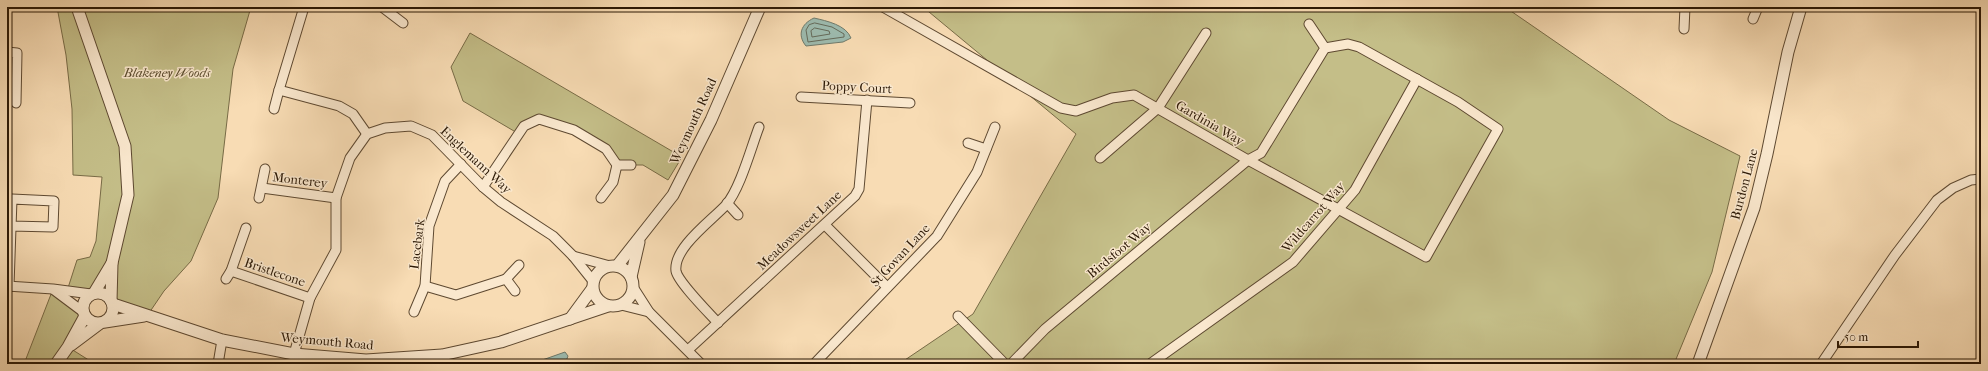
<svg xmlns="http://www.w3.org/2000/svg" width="1988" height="371" font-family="'IM FELL French Canon',serif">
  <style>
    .green { fill: #c4be88; stroke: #786b46 }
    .water { fill: #9dbbaf; stroke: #6f7a6b }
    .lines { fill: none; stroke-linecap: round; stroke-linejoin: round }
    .shore { stroke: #646a5a; stroke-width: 1 }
    .minor-casing { stroke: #5e4931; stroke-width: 11 }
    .tertiary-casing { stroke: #5e4931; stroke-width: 13 }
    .minor { stroke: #fae8ce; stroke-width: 9 }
    .tertiary { stroke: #fae8ce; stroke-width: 11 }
    .labels { text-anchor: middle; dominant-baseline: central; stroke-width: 3; stroke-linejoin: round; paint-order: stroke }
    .park-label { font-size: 13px; font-style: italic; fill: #594a2c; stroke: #fae8ce }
    .street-label { font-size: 13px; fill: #2b1805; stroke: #fae8ce }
  </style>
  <rect width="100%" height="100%" fill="#f8dcb4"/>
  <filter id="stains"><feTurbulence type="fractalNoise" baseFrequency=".005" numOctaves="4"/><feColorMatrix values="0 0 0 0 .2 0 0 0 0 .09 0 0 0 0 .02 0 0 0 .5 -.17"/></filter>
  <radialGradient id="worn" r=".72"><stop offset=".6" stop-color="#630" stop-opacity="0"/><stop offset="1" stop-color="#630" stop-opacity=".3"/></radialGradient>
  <g class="green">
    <path d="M57,7H251L233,69L218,198L191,261L164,291L147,316L113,304L112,264L94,293L67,291L77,260L90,257L96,241L102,177L73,175L72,109L66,55Z"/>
    <path d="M923,7H1505L1669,120L1740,156L1712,272L1674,364H899L973,314L1076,134Z"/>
    <path d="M470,33L682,157L668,180L643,165H617L606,149L574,130L539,119L519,134L463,101L451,67Z"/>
    <path d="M53,289L82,311L68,347L95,364H24Z"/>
  </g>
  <g class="water">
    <path d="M814,18C827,21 846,25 851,38L843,42L806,46C797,35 801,24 814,18Z"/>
    <path d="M565,352L568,356L565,364H531Z"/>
  </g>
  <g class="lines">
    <g class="shore">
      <path d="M815,23L832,27L844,34V37L808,42L806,30L809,25Z"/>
      <path d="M815,28L829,31L830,34L812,37L811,31Z"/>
    </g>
    <g class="minor-casing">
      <g id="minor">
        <path d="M304,7L279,90L339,106L353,114L367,134"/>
        <path d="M382,7L403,23"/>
        <path d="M883,7L1061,108L1076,111L1112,98L1134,95L1248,160L1426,257L1498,129L1458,102L1359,47L1348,44L1325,48"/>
        <path d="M1753,19L1758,7"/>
        <path d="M1684,29L1685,7"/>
        <path d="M7,52L17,53L16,103"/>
        <path d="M801,97L910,103"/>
        <path d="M274,109L279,90"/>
        <path d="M968,143L986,149"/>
        <path d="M1100,158L1158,108L1206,33"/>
        <path d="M617,165H631"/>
        <path d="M483,187L524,126L539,119L574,130L606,149L617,165L613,182L601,198"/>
        <path d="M262,188L336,198"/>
        <path d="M259,198L265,169"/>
        <path d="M727,203L738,215"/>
        <path d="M825,225L887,287"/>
        <path d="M573,256L610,266"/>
        <path d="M231,271L310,298"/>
        <path d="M226,279L231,271L246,228"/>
        <path d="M506,279L519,265"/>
        <path d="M7,286L53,289L91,294"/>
        <path d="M9,286L12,199L54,201L53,227L11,226"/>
        <path d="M425,286L456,295L506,279L515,291"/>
        <path d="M633,287L649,312L701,364"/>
        <path d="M54,290L82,311"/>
        <path d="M621,305L649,312"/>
        <path d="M414,312L425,286L429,226L445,181L461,164"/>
        <path d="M958,316L1005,364"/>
        <path d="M718,323C709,313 678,282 676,271C673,248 711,221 726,205C740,189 751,148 759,127"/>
        <path d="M688,350L855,196L859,189L867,100"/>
        <path d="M294,354L310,298L336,250V198L350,158L367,134L385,128L411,126L432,135L483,187L501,202L553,236L573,256L593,281"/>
        <path d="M218,364L222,340"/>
        <path d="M814,364L937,236L977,172L995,127"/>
        <path d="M1011,364L1045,329L1248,160L1261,153L1325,48L1309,24"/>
        <path d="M1150,364L1293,262L1355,190L1417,79"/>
        <path d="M1821,364L1895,255L1937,200L1953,188L1971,180L1981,179"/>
      </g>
    </g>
    <g class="tertiary-casing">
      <g id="tertiary">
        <path d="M77,7L125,146L128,195L112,263L111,301"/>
        <circle cx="613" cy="286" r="20"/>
        <path d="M617,266L673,195L711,120L760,7"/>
        <path d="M631,277L639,242"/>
        <circle cx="98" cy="308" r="15"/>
        <path d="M94,293L112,263"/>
        <path d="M113,304L222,340L294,354L366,360L442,355L501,342L608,306"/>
        <path d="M570,319L592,289"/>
        <path d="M105,322L144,316"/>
        <path d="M71,345L99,324"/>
        <path d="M56,364L68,347L85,316"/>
        <path d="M1698,364L1754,208L1767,154L1788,52L1801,7"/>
      </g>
    </g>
    <use href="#minor" class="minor"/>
    <use href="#tertiary" class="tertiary"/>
  </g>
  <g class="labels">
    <g class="park-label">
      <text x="167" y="72">Blakeney Woods</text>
    </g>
    <g class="street-label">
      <text transform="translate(857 87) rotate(3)">Poppy Court</text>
      <text transform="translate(693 121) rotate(-65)">Weymouth Road</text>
      <text transform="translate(1210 123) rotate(30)">Gardinia Way</text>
      <text transform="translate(476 160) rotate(43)">Englemann Way</text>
      <text transform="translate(300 180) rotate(7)">Monterey</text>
      <text transform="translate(1744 184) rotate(-75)">Burdon Lane</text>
      <text transform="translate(1313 217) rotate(-49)">Wildcarrot Way</text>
      <text transform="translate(799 230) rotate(-43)">Meadowsweet Lane</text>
      <text transform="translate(417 244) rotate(-83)">Lacebark</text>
      <text transform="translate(1119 250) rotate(-40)">Birdsfoot Way</text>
      <text transform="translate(900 255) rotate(-47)">St Govan Lane</text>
      <text transform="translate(275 272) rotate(19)">Bristlecone</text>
      <text transform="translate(327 341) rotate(5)">Weymouth Road</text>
    </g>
  </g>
  <rect width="1988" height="371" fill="none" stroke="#f8dcb4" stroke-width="24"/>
  <rect x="8" y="8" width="1972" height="355" fill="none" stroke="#2b1805" stroke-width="2"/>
  <rect x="12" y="12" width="1964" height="347" fill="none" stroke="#2b1805"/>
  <path d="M1838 341v6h80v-6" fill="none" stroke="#2b1805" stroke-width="2"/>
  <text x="1844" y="341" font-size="12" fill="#2b1805" stroke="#fae8ce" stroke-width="3" paint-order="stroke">50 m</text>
  <rect width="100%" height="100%" filter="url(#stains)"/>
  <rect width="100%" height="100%" fill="url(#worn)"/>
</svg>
